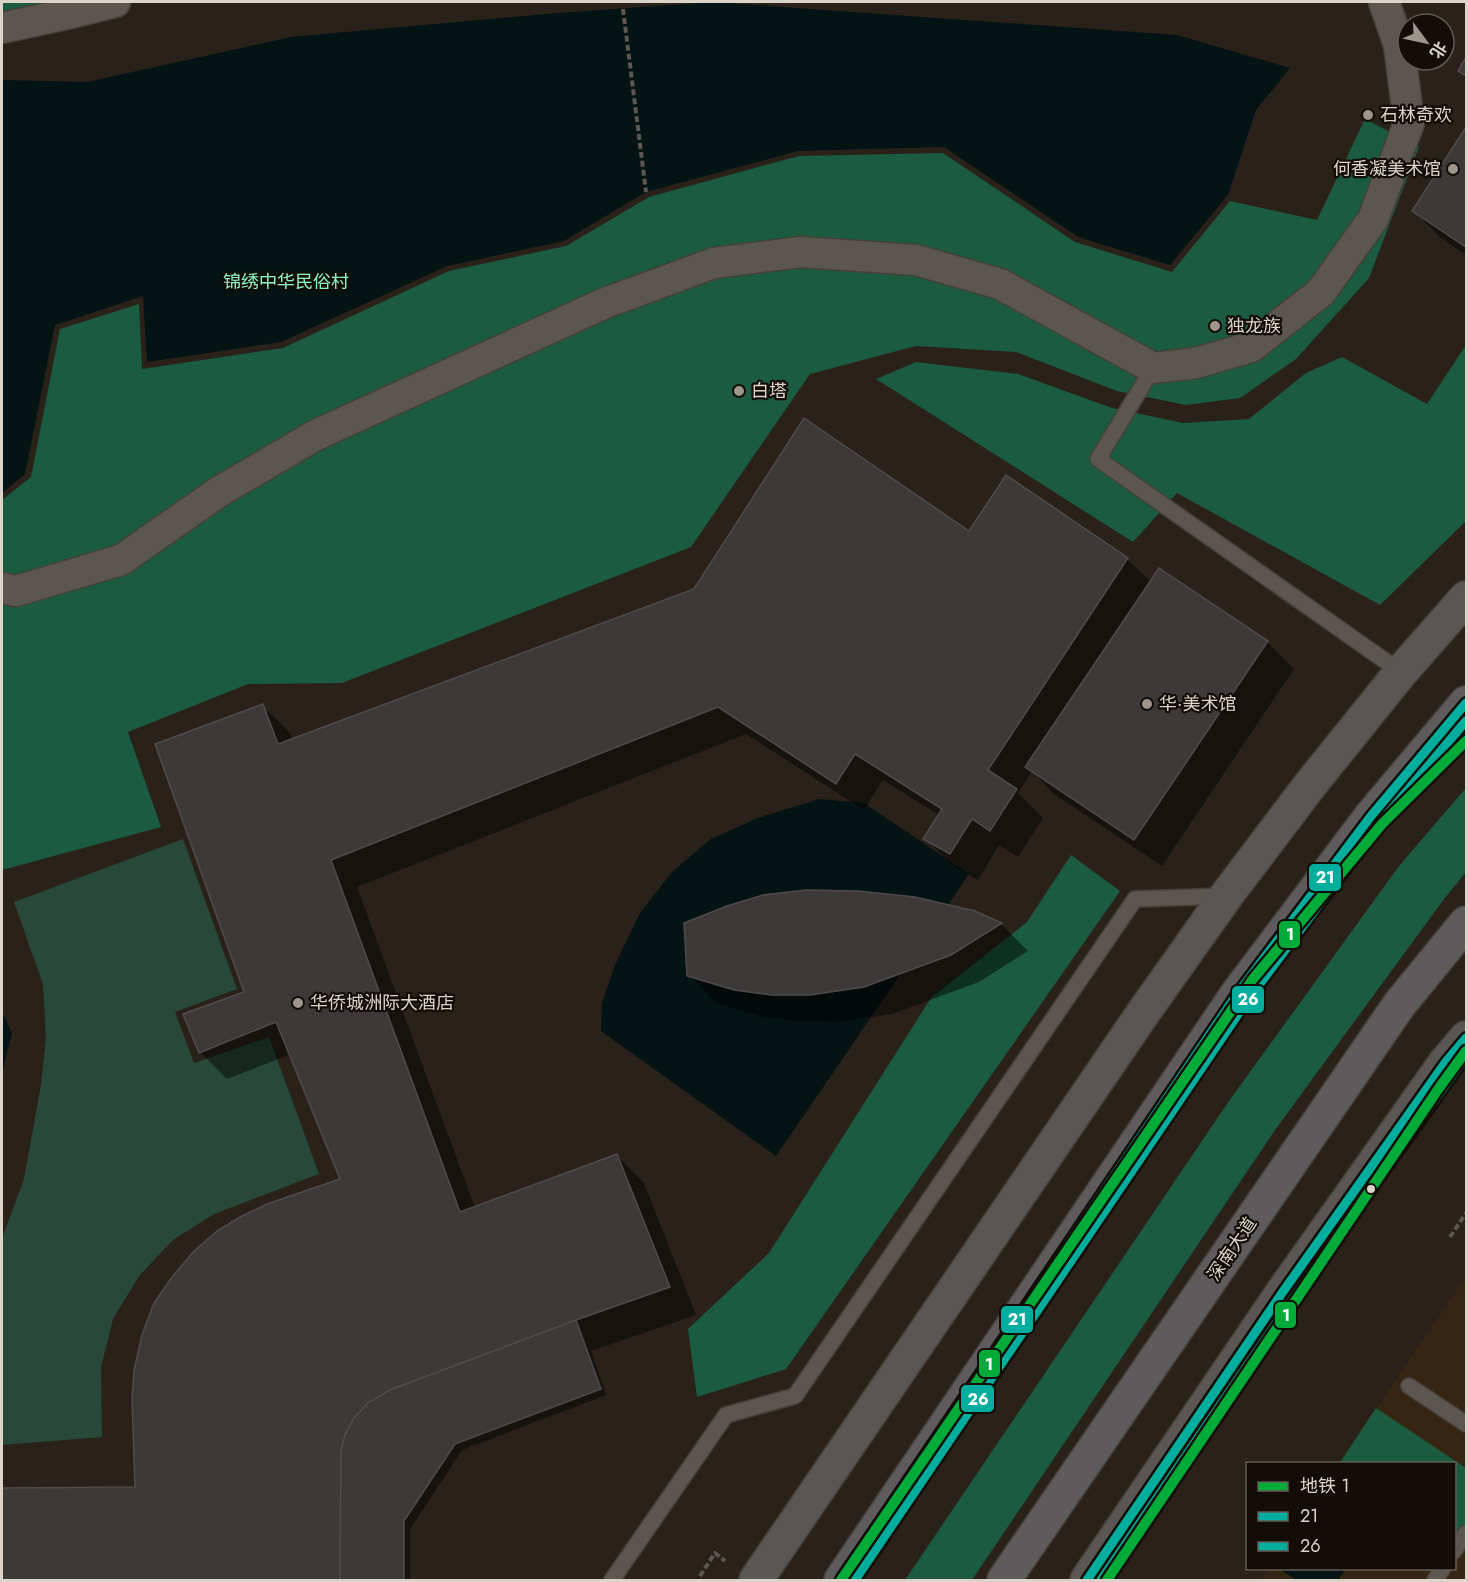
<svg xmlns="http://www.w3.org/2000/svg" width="1468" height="1582" font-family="Jost,'Noto Sans SC',sans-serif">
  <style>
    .built { fill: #362513 }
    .green { fill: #284939 }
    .forest { fill: #1a5b41 }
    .water { fill: #041313 }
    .shadow { fill: #0007 }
    .building { fill: #3e3939; stroke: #504b4b; stroke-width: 1.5 }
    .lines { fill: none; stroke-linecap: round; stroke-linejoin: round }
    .lane-casing { stroke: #464039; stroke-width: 18 }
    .street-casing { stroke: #464039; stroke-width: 33 }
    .secondary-casing { stroke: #464039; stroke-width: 36 }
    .primary-casing { stroke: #464039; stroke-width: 36 }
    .path { stroke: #5c5750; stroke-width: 4; stroke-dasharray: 6 3; stroke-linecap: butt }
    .lane { stroke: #5b564f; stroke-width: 15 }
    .street { stroke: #5b564f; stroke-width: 30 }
    .secondary { stroke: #5a5654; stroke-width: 33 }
    .primary { stroke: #5e5b5d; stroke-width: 33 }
    .bus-1-casing { stroke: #130d07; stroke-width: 14 }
    .bus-2-casing { stroke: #130d07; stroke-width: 14 }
    .bus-1 { stroke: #01ad9c; stroke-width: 9 }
    .bus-2 { stroke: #01ad9c; stroke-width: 9 }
    .metro-1-casing { stroke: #130d07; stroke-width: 15 }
    .metro-1 { stroke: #00ab39; stroke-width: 10 }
    .poi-dot { fill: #9e958c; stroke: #130d07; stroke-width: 2 }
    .bus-dot { fill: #dcd3ca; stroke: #130d07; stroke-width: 2 }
    .labels { text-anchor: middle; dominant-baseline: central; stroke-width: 4.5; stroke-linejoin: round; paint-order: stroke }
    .poi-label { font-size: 18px; fill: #dcd3ca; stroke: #130d07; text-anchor: start }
    .park-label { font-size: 18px; fill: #8ef4c6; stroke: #130d07 }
    .street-label { font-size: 18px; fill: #dcd3ca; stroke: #130d07 }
    .line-badge { stroke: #130d07; stroke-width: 2 }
    .badge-label { font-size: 16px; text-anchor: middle; font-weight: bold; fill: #fff }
  </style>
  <rect width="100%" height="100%" fill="#2a221a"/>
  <path class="built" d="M1466,1277V1580H1261L1269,1569L1454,1568V1464L1339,1463Z"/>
  <path class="green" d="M183,839L237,989L175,1012L194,1063L269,1037L319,1174L214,1214L173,1240L139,1276L113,1319L101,1367L102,1437L2,1445V1238L24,1179L41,1085L46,1037L43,984L14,902Z"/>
  <g class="forest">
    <path d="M2,2H78L2,15Z"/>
    <path d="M1365,119L1419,147L1369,278L1296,359L1240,398L1186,405L1117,391L1016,352L916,346L810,374L691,547L342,683L248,684L128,732L161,827L2,870V500L31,477L60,329L139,304L142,369L283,348L449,271L566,246L649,197L799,156L943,153L1075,242L1172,272L1230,201L1317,220Z"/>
    <path d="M1466,345V521L1380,605L1177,493L1133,542L876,379L916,362L1018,374L1112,408L1183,423L1249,419L1306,373L1342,357L1427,404Z"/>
    <path d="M1466,788V872L1444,899L1275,1130L972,1580H905L1229,1101L1399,866Z"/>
    <path d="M1071,855L1120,891L786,1369L697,1397L688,1329L769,1253L931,998L1027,922Z"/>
    <path d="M1376,1408L1466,1468V1532L1455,1550L1454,1464H1339Z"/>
  </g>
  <g class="water">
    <path d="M714,2L1177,35L1290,68L1256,110L1228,195L1170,265L1078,237L944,147L798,151L646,192L564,241L447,266L281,342L147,362L143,296L55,325L25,474L2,493V80L87,82L291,37L557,13Z"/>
    <path d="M819,799L864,803L969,874L776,1156L601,1031L602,1003L615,965L640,913L672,872L711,839L758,818Z"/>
    <path d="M2,1012L12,1033L2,1073Z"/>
    <path d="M1279,1569H1346L1338,1580H1297Z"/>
  </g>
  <g class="shadow">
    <path d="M1466,129V255L1441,238L1414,211Z"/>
    <path d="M969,533L1127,559L1151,582L1267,642L1294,669L1162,866L1054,794L1032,771L1018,793L1043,818L1018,857L999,845L978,880L952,865L925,838L939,815L883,780L864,810L746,734L357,887L475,1208L616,1155L644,1183L696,1315L591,1351L606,1395L462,1450L410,1529V1580H2V1489L136,1488L342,1180L291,1054L227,1079L200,1052L246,993L263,706L290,733L293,740Z"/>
    <path d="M974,913L1001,924L1028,951L979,982L892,1014L838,1022L800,1021L762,1017L716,1003L689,975Z"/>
  </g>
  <g class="building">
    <path d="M1466,57V76L1458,71Z"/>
    <path d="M1466,127V247L1412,211Z"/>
    <path d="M804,418L969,531L1006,475L1128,558L988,770L1017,789L990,831L972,819L950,854L923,839L942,809L855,754L836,784L718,707L331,860L460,1212L617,1154L670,1287L576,1320L390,1390L368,1403L354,1418L345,1435L341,1450L340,1580H2V1488L135,1487L132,1399L134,1370L142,1335L154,1303L172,1277L194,1251L217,1231L240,1217L267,1204L340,1179L276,1022L199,1053L183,1014L244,992L155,744L263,704L278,744L694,589Z"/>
    <path d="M1159,568L1268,641L1134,840L1025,767Z"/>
    <path d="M806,890L858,891L915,897L975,911L1002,923L951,955L864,987L810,995H772L734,990L687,976L684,923L727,906L763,895Z"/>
    <path d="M576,1320L601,1389L455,1444L404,1521V1580H340L341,1450L345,1435L354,1418L368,1403L390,1390Z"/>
  </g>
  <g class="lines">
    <g class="lane-casing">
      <g id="lane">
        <path d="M1153,368L1098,459L1401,672"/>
        <path d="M1409,1386L1466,1424"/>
        <path d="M1454,1551L1466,1533"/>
        <path d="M612,1580L726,1415L795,1396L1135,899L1226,896"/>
        <path d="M1435,1580L1443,1568"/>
      </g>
    </g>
    <g class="street-casing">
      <g id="street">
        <path d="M2,28L71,13L115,2"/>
        <path d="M2,588L16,591L121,560L220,491L316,435L605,303L714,263L801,252L916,260L1000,284L1153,368L1196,363L1251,347L1321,292L1373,219L1409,123L1399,45L1384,2"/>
      </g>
    </g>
    <g class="secondary-casing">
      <g id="secondary">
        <path d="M756,1580L1143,1013L1226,896L1310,785L1401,672L1466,598"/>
        <path d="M1087,1580L1282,1293L1445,1063L1466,1038"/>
      </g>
    </g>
    <g class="primary-casing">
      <g id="primary">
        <path d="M841,1580L1237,994L1371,816L1466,703"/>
        <path d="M1004,1580L1399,1005L1466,923"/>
      </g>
    </g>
    <g class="path">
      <path d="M623,9L646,192"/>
      <path d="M1450,1237L1466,1213"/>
      <path d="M700,1576L715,1553L725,1561"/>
    </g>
    <use href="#lane" class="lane"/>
    <use href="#street" class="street"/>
    <use href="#secondary" class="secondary"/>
    <use href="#primary" class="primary"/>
    <g class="bus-1-casing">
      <g id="bus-1">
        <path d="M841,1580L1237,994L1371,816L1466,703"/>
        <path d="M1087,1580L1282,1293L1445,1063L1466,1038"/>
      </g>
    </g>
    <g class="bus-2-casing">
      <g id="bus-2">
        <path d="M855,1580L1247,1001L1380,823L1466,721"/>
        <path d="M1101,1580L1292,1300L1466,1056"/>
      </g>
    </g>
    <use href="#bus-1" class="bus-1"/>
    <use href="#bus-2" class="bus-2"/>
    <g class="metro-1-casing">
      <g id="metro-1">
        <path d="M841,1580L1253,979L1382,824L1466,741"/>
        <path d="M1107,1580L1439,1088L1466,1051"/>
      </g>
    </g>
    <use href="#metro-1" class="metro-1"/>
  </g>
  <g class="poi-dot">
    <circle cx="1368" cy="115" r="6"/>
    <circle cx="1453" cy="169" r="6"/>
    <circle cx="1215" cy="326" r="6"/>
    <circle cx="739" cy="391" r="6"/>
    <circle cx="1147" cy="704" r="6"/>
    <circle cx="298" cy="1003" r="6"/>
  </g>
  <circle class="bus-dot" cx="1371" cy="1189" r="5"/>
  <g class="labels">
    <g class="poi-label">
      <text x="1380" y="115">石林奇欢</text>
      <text x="1441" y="169" text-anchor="end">何香凝美术馆</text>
      <text x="1227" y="326">独龙族</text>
      <text x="751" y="391">白塔</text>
      <text x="1159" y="704">华·美术馆</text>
      <text x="310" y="1003">华侨城洲际大酒店</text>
    </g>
    <g class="park-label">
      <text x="286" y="282">锦绣中华民俗村</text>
    </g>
    <g class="street-label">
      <text transform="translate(1232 1249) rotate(-56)">深南大道</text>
    </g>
  </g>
  <g class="line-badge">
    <rect x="1308" y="863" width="34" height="29" rx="6" fill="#01ad9c"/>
    <rect x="1278" y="920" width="23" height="29" rx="6" fill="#00ab39"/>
    <rect x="1231" y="985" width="34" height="29" rx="6" fill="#01ad9c"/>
    <rect x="1274" y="1301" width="23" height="28" rx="6" fill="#00ab39"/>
    <rect x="1000" y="1305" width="34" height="29" rx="6" fill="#01ad9c"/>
    <rect x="978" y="1349" width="23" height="29" rx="6" fill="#00ab39"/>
    <rect x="960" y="1384" width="35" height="29" rx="6" fill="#01ad9c"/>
  </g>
  <g class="badge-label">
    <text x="1325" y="883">21</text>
    <text x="1290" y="940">1</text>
    <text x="1248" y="1005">26</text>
    <text x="1286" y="1321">1</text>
    <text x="1017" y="1325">21</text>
    <text x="989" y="1370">1</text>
    <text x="978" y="1405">26</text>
  </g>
  <rect width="1468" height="1582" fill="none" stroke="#dcd3ca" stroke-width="6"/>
  <rect x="1246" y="1462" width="210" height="108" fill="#130d07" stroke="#635c55" stroke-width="1.5"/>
  <rect x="1258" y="1482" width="30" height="9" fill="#00ab39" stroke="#635c55" stroke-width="1.5"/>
  <text x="1300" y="1492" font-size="18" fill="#dcd3ca">地铁 1</text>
  <rect x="1258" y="1512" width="30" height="9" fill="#01ad9c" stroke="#635c55" stroke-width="1.5"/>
  <text x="1300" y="1522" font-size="18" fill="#dcd3ca">21</text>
  <rect x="1258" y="1542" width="30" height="9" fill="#01ad9c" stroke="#635c55" stroke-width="1.5"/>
  <text x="1300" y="1552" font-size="18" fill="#dcd3ca">26</text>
  <g transform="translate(1426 42) rotate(123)"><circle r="28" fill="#130d07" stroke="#635c55" stroke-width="1.5"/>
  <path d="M0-4.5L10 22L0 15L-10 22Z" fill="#9e958c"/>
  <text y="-9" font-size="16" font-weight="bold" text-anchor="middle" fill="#dcd3ca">北</text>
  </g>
</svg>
